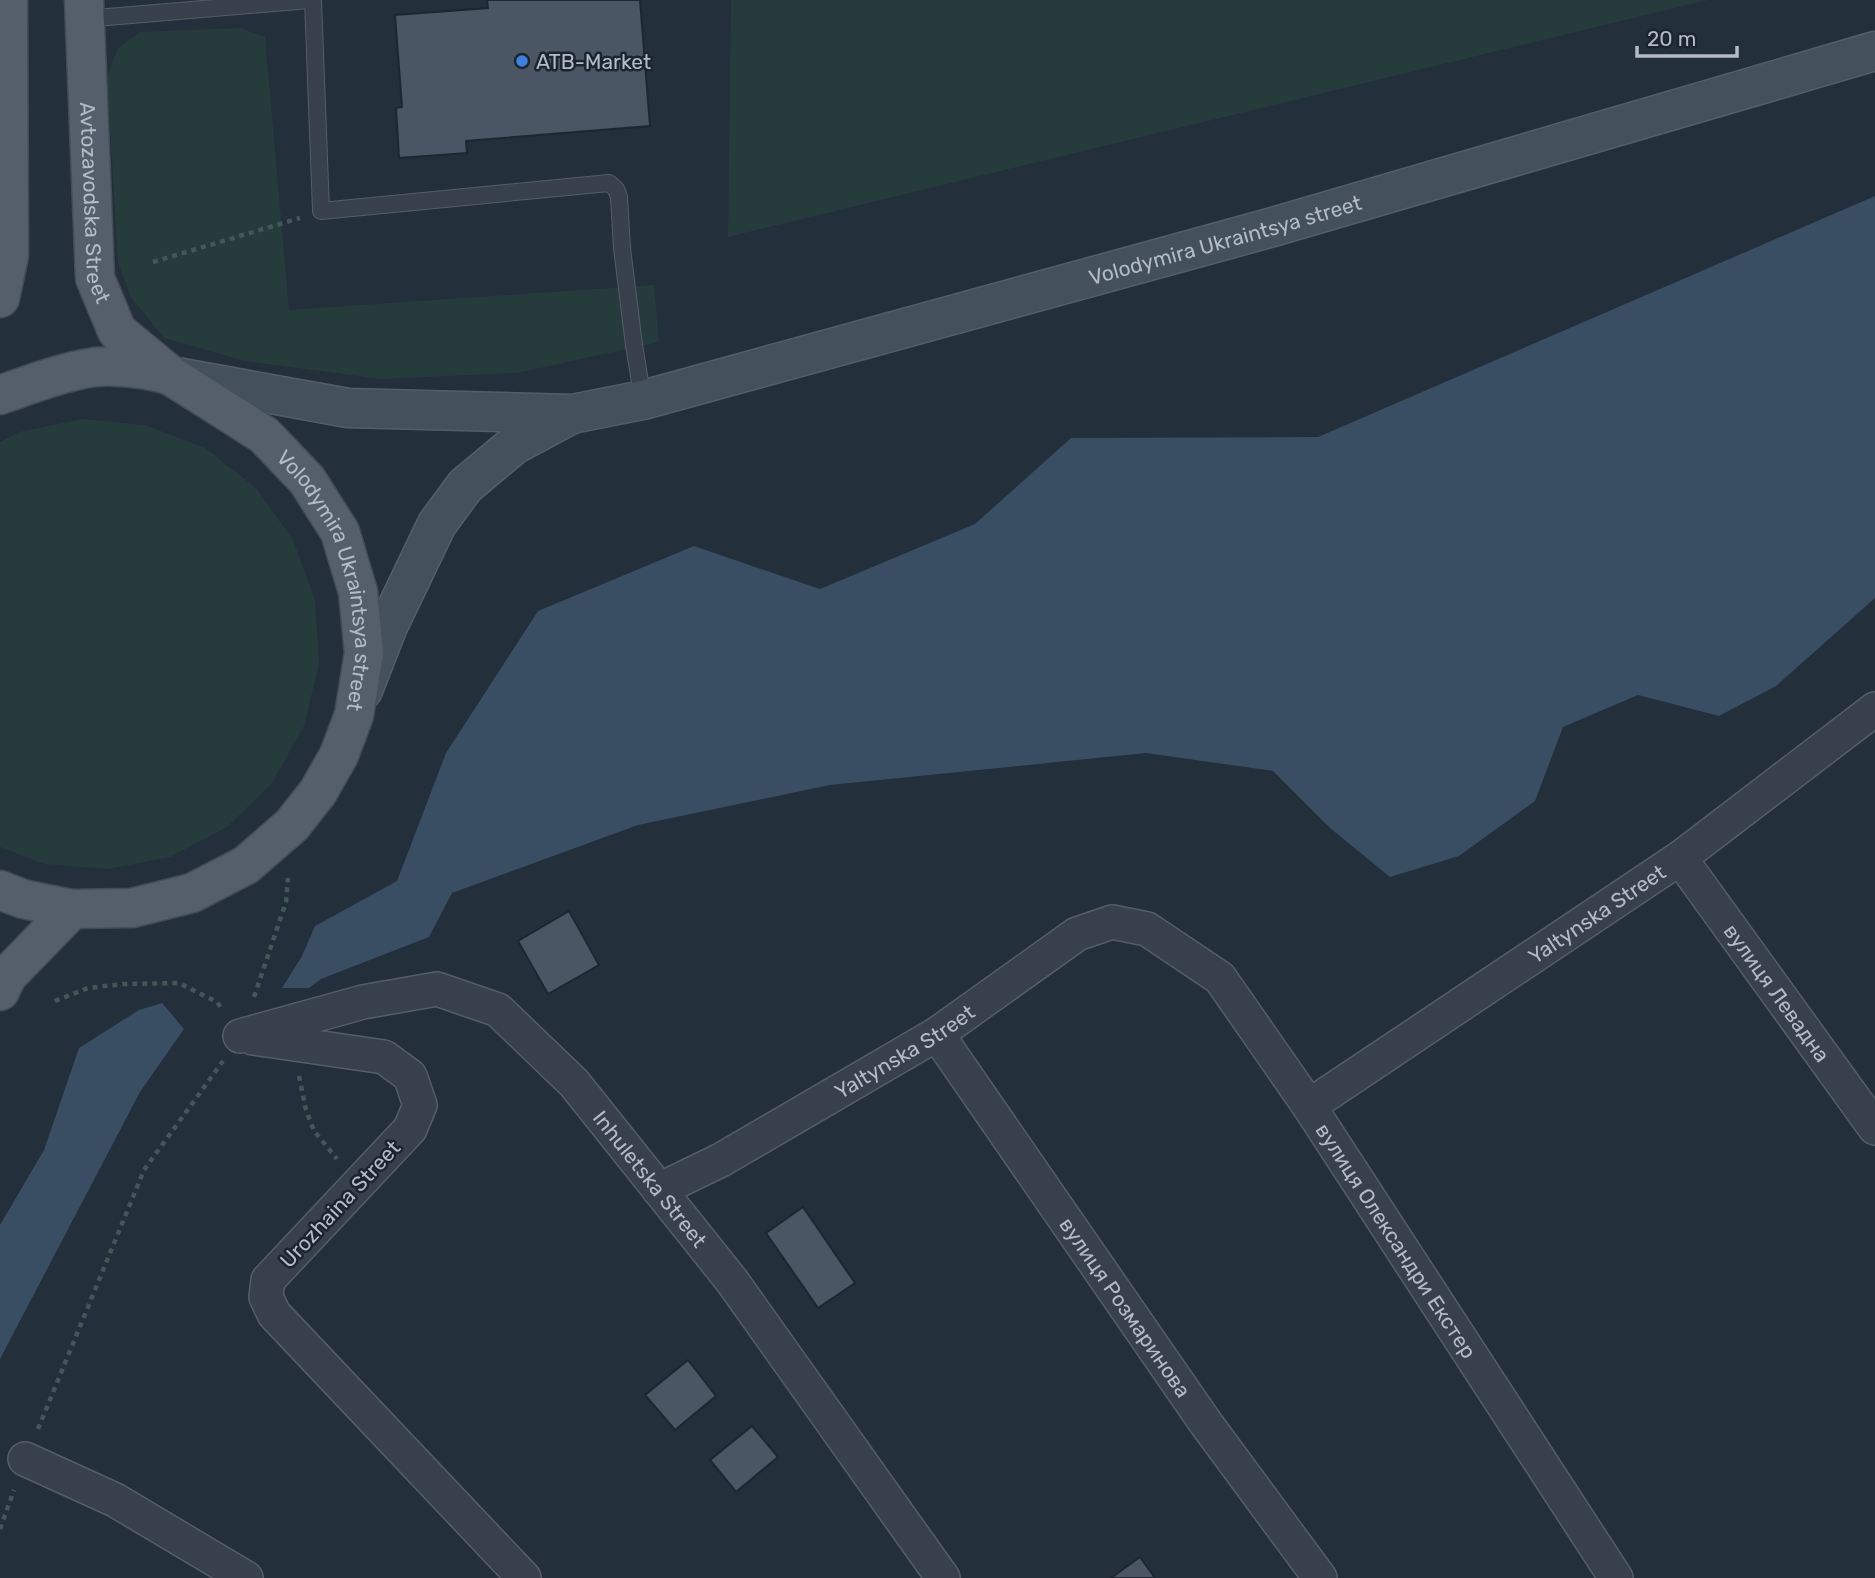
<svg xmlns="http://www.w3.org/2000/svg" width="1875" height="1578" font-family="Rubik,sans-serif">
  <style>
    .green { fill: #263c3c }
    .water { fill: #394d63 }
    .building { fill: #4a5663; stroke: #1e2731; stroke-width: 2 }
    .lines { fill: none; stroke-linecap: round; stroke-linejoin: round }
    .lane-casing { stroke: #555e68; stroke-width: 18 }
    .street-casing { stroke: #555e68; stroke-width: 36 }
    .secondary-casing { stroke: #555e68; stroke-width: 41 }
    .primary-casing { stroke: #434c56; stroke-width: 41 }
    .path { stroke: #435759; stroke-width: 4.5; stroke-dasharray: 5 5; stroke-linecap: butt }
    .lane { stroke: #37404b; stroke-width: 16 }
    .street { stroke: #37404b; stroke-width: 33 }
    .secondary { stroke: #45505d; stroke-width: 38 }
    .primary { stroke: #555f6b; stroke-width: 38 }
    .shop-dot { fill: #3f7fe0; stroke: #1c252f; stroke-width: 2.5 }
    .labels { text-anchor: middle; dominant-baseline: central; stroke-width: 5; stroke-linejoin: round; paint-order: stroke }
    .poi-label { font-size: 21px; fill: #b2bbc6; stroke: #1c252f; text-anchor: start }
    .street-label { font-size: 21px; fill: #b2bbc6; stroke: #1c252f }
  </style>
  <rect width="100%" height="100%" fill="#232f3a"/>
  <g class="green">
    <path d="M731,0H1708L728,237Z"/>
    <path d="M240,28L265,37L289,310L654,285L659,342L517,373L381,379L245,361L164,338L130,296L118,262L107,76L118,48L140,32Z"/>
    <path d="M82,419L145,425L205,448L256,488L293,540L315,600L319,664L304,726L272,783L227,827L170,857L108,869L44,864L0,847V442L19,432Z"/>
  </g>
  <g class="water">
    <path d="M1875,196V598L1776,686L1719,716L1638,695L1563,727L1535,801L1459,856L1390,877L1330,828L1273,771L1146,753L830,785L638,825L452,893L429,937L321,979L309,988H282L302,956L315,926L397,881L446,753L538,611L694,546L820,589L975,524L1071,438L1318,437Z"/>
    <path d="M162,1003L184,1029L140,1092L0,1359V1225L44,1150L79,1048L139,1010Z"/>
  </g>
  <g class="building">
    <path d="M487,0H640L650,126L466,141L467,153L399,158L396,108L402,107L395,15L488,8Z"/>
    <path d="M569,911L599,965L548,994L518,941Z"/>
    <path d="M803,1207L855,1283L818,1308L766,1233Z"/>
    <path d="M688,1360L716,1396L675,1430L645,1395Z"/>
    <path d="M752,1426L778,1457L736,1492L710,1460Z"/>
    <path d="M1140,1557L1155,1578H1111Z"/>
  </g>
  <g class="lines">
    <g class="lane-casing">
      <g id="lane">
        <path d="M313,0L321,211L609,183L616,189L619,197L622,248L634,345L643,400"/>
        <path d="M84,19L310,0"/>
      </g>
    </g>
    <g class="street-casing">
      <g id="street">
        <path id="s1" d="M1680,858L1875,1128"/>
        <path id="s2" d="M937,1034L1205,1422L1320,1578"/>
        <path id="s3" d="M240,1036L363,1002L437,989L498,1010L574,1083L732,1281L943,1578"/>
        <path d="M253,1038L384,1057L410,1076L420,1105L410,1129L268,1280L266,1297L274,1314L524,1578"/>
        <path id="s4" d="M1309,1106L1680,858L1875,709"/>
        <path id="s5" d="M659,1190L721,1160L937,1034L1077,934L1112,922L1147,929L1220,978L1309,1106L1616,1578"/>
        <path d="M25,1459L115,1500L246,1578"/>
      </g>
    </g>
    <g class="secondary-casing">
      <g id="secondary">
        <path id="s6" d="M171,376L348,408L572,414L643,400L1273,227L1875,51"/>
        <path d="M363,690L388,626L437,524L465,486L514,445L570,415"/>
      </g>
    </g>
    <g class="primary-casing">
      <g id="primary">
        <path id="s7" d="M84,0L95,278L117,331L169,374"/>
        <path d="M0,298L9,255L8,0"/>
        <path id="s8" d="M0,395C31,384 62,372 95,367C115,365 151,369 171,376L264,435L307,480L340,532L358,592L364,653L354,715L339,755L318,792L292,825L246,865L192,893L132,908L72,909L23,899L0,890"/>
        <path d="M0,991L7,976L72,909"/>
      </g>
    </g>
    <g class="path">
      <path d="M153,262L300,218"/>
      <path d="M254,997L286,902L288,878"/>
      <path d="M55,1001L88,988L123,984L179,983L217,1002L222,1009"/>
      <path d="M299,1076L306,1110L314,1131L337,1159"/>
      <path d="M38,1429L144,1170L223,1061"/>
      <path d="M0,1529L14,1490"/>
    </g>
    <use href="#lane" class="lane"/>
    <use href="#street" class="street"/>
    <use href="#secondary" class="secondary"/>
    <use href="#primary" class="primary"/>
  </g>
  <circle class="shop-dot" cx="522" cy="61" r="7"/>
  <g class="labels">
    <g class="poi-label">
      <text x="536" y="61">ATB-Market</text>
    </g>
    <g class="street-label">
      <text stroke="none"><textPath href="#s7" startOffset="203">Avtozavodska Street</textPath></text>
      <text stroke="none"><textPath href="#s6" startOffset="1080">Volodymira Ukraintsya street</textPath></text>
      <text stroke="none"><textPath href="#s8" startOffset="452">Volodymira Ukraintsya street</textPath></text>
      <text stroke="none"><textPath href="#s4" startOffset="346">Yaltynska Street</textPath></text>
      <text stroke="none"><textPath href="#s1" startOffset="166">вулиця Левадна</textPath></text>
      <text stroke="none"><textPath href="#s5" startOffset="282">Yaltynska Street</textPath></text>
      <text stroke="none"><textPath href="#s3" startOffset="495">Inhuletska Street</textPath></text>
      <text transform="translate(340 1204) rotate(-47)">Urozhaina Street</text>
      <text stroke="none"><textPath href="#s5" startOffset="968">вулиця Олександри Екстер</textPath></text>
      <text stroke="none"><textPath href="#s2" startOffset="332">вулиця Розмаринова</textPath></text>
    </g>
  </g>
  <path d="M1637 46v10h100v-10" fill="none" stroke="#b2bbc6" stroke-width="3.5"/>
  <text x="1647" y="46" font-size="21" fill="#b2bbc6" stroke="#1c252f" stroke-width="5" paint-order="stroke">20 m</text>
</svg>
